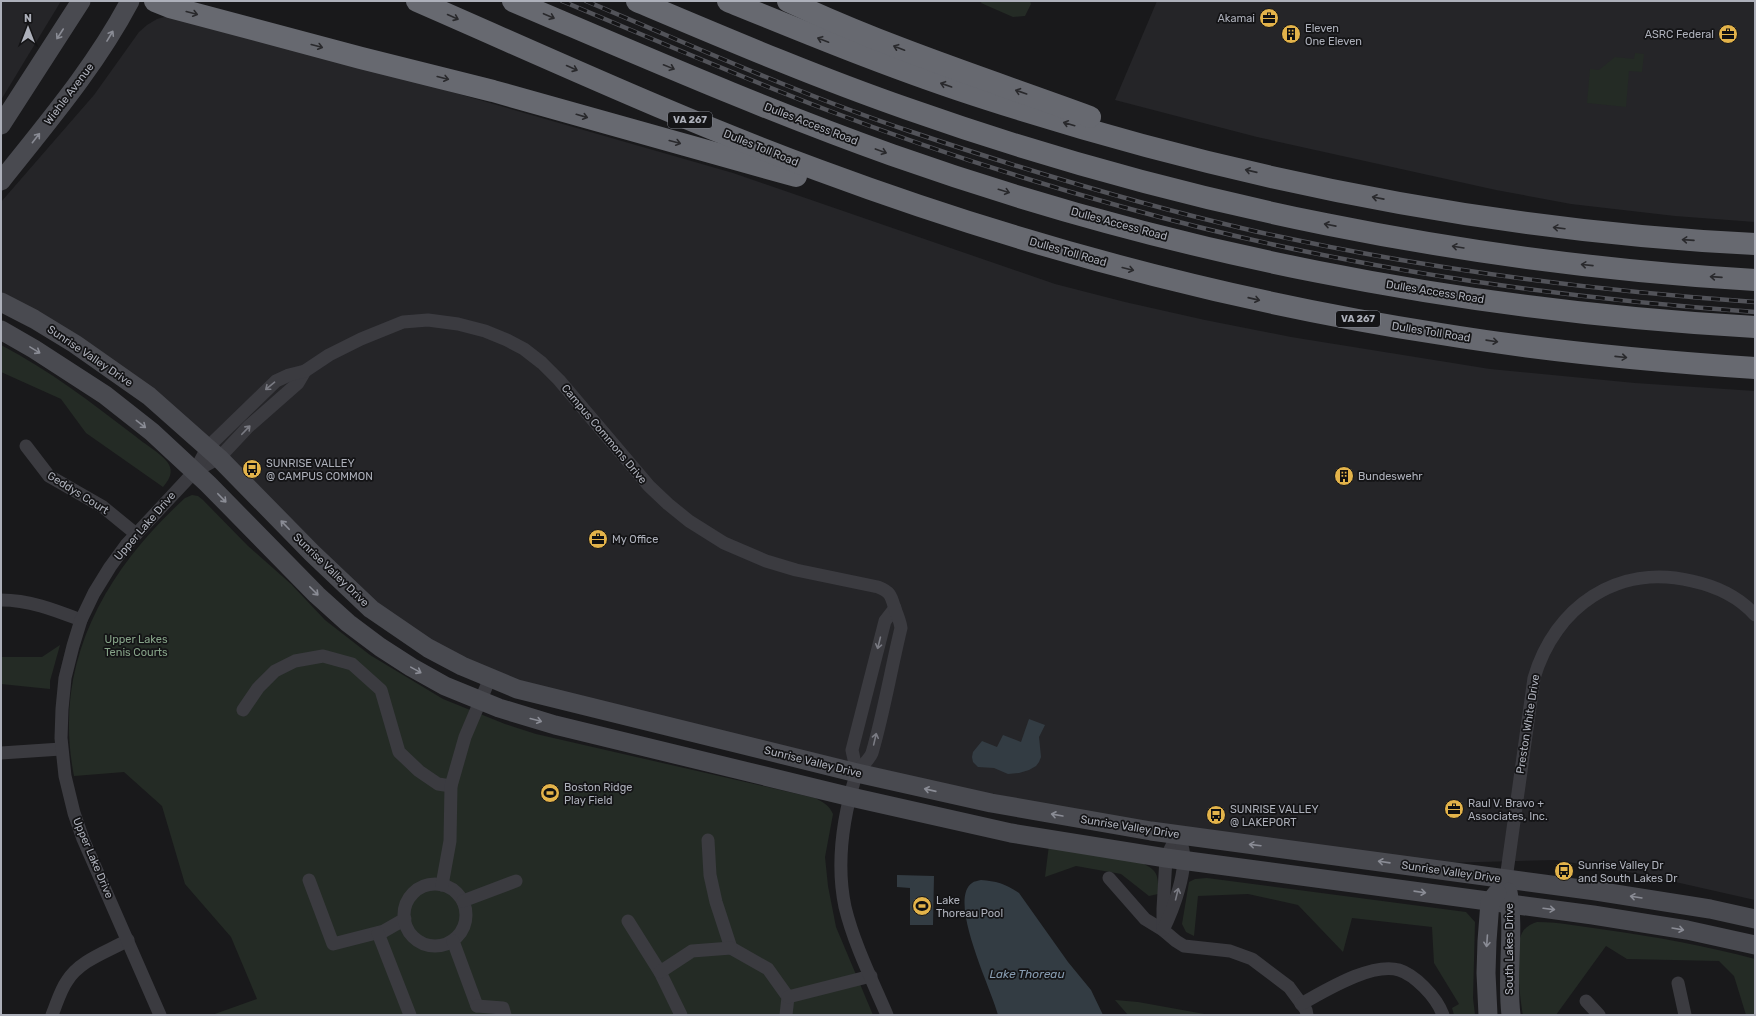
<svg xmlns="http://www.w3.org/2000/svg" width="1756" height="1016" font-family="Rubik,sans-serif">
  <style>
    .built { fill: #252528 }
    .green { fill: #242b25 }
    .water { fill: #333c43 }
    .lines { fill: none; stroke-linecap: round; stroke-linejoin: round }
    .minor { stroke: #3b3b40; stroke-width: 13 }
    .secondary { stroke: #494a50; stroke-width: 19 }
    .motorway { stroke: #676970; stroke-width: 22 }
    .rail-casing { stroke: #525359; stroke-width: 4.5 }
    .rail { stroke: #141416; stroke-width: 3; stroke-dasharray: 9; stroke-linecap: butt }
    .oneway { stroke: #29292c }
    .oneway2 { stroke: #8a8c95 }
    .oneway3 { stroke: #7a7b83 }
    .labels { text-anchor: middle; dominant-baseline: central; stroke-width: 3.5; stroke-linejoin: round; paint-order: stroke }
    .shield { fill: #141416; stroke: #7f8189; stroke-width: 1 }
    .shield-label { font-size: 10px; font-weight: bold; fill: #adb0ba }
    .poi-label { font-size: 11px; fill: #adb0ba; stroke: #141416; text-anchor: start }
    .street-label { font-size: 11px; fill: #adb0ba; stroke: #141416 }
    .park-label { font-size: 11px; fill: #86a388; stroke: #141416 }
    .water-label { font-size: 12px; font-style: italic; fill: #879cb1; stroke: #141416 }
  </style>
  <rect width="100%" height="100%" fill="#19191b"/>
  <g class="built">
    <path d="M1,1H61L1,100Z"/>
    <path d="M1157,1H1755V222L1675,216L1571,204L1496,190L1257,137L1115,100Z"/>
    <path d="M168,16L275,41L733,173L1055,284L1125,302L1205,320L1291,337L1490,369L1635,383L1755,391V900L1640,874L1556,860L1442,863L1098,815L998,797L538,688L453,654L367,598L258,487L1,293V202L94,95L139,32L147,25L157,19Z"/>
  </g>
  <g class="green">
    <path d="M982,1H1030L1031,4L1025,16L1013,17L981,3Z"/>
    <path d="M1635,53L1644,54L1642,72L1629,71L1626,107L1587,103L1590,69L1599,70L1615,57L1634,59Z"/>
    <path d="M1,345C49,370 92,403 135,436C143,443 162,454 168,463C174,472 169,480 163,487L86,433L61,399L1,372Z"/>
    <path d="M192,495L198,496L203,500L248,546L291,584L325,620L370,655L443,699L505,724L536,734L815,798C823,802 829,805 833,814L825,857L828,886L836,927L873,1015H212L257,999L231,937L185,884L162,806L124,772L74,776C52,664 104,572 185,498Z"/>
    <path d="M60,645L50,681V689L1,684V657H42Z"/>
    <path d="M1049,845L1135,860C1156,869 1159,871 1158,894L1149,896L1121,874L1076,866L1045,877Z"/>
    <path d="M1207,878L1466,912L1475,922L1473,998L1475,1015H1454L1452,1008L1459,1004L1434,963L1432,927L1352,918L1343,952L1298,905L1248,894L1198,896L1194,936L1186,932L1182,924L1189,882L1195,879Z"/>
    <path d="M1537,922C1560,922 1584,927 1607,930C1657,937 1706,946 1755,959V1015H1746L1734,976L1719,961L1627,959L1606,946L1556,1015H1523C1520,998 1514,948 1522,933C1525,927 1531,924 1537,922Z"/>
    <path d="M1115,1000L1138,1002L1210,1015H1128Z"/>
  </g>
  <g class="water">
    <path d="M1029,719L1045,725L1039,737L1041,757L1039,762L1036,766L1029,770L1019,773L1008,774L994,768L978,767L973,762L972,757L973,752L982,741L997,747L1003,735L1021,742Z"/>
    <path d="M897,875L934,876L933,925H910V888L897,887Z"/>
    <path d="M981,880C996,881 1006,884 1019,893L1068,962L1091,990L1103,1015H998C992,990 947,900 972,883C974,881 978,881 981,880Z"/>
  </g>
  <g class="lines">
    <g class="minor">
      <path d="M26,446L49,476L103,507L136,534"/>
      <path d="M195,471L219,458L248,427L298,383L305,371"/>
      <path d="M1,600C30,600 55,610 81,620"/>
      <path d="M243,710L258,688L275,671L295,661L323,656L352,664L381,690L399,752L419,771L438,784L451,786"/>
      <path d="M1,753L61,749"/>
      <path d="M857,773L852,750L885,621L895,608"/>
      <path d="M708,840L710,875L716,902L731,948L768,969L788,997L786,1015"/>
      <path d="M1109,878L1145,919L1163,930L1176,941L1184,946L1230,951L1252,959L1289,987L1306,1010L1307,1015"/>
      <path d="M1506,879L1534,678C1555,607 1617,563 1692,581C1715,586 1739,597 1755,615"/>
      <path d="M309,880L333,944L384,931L405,919"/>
      <circle cx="435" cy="915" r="31"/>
      <path d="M442,885L450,841L451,786L465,737L490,678"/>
      <path d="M463,901L516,881"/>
      <path d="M628,921L660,972L681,1015"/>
      <path d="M1163,928V909L1166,858L1177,835"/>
      <path d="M1163,930C1173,910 1189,868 1182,846C1181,842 1179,838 1177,835"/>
      <path d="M378,933L410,1015"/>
      <path d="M453,941L477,1006"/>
      <path d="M660,972L692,951L731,948"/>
      <path d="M1678,983L1685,1015"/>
      <path d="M788,997L871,976"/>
      <path d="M1586,1001L1599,1015"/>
      <path d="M1301,1004C1325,991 1371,962 1399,970C1409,973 1417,980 1424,987C1433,996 1439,1004 1443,1015"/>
      <path d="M477,1006L503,1008L505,1015"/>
      <path d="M52,1015C57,1003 60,991 67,981C80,960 107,952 128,940"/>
      <path d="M160,1015L83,839L74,813L65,776L61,738L62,709L65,678L73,646L81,620L94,593L110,567L126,545L195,471L207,448L276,381L289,375L305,371L329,355L361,339L403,322L428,320L458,324L485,331L507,340L524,349L542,363L559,380L649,486L668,504L689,521L724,543L766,561L796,570L878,587C891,592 891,596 895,609C898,616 900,621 901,628C891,669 884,712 872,753C869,761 859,767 856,775C843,817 836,864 845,907C854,944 872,980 887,1015"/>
    </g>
    <g class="secondary">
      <path d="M1,125L81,1"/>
      <path d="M1,181C47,123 95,67 130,1"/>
      <path d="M1,302L34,319L75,344L149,396L219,458L312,553L371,609L428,648L462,666L517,689L857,773L991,803L1151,831L1596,891L1710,909L1755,919"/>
      <path d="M1,330L34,349L105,395L152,432L208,484L317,595L348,623L380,647L411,667L445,686L499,708L555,725L851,797L1011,833L1166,858L1593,915L1687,930L1755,945"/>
      <path d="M1508,892C1515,931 1506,975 1511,1015"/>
      <path d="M1488,1015L1486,973L1487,941L1490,902L1497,893"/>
    </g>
    <g class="motorway">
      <path d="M155,1L170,7L361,58L493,91L796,176"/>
      <path d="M417,1C550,59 682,120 818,170C1020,245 1228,301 1441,334C1545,351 1650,361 1755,368"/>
      <path d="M513,1C638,54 763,109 892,155C1169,253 1462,311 1755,327"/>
      <path d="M637,1C727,39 816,77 908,109C1180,205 1467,263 1755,280"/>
      <path d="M728,1C814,36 899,71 987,99C1235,179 1495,231 1755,244"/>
      <path d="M788,1C886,47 989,80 1090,117"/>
    </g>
    <g class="rail-casing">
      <g id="rail">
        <path d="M562,1C650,38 738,76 827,110C924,147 1023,179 1123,207C1329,265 1542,297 1755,312"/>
        <path d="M586,1C693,46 799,94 909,131C1022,169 1137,204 1254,231C1419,268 1586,290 1755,302"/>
      </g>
    </g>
    <use href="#rail" class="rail"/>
  </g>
  <defs><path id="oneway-shaft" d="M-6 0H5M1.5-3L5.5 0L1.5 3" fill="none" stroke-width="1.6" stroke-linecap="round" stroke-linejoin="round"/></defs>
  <g class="oneway">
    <use href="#oneway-shaft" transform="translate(192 13) rotate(15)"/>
    <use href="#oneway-shaft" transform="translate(549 16) rotate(23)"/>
    <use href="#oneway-shaft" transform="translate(453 17) rotate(24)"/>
    <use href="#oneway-shaft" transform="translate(823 40) rotate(-159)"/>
    <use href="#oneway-shaft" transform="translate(317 46) rotate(15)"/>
    <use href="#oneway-shaft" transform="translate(899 48) rotate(-159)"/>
    <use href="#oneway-shaft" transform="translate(669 67) rotate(22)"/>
    <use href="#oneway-shaft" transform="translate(572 68) rotate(24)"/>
    <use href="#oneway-shaft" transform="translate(443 78) rotate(14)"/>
    <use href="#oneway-shaft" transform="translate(946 85) rotate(-161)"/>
    <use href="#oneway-shaft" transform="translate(1021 92) rotate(-161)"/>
    <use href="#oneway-shaft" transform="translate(582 116) rotate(16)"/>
    <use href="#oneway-shaft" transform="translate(1069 124) rotate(-164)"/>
    <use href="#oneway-shaft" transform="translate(675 142) rotate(15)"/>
    <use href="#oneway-shaft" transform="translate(881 151) rotate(20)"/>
    <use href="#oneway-shaft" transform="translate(1251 171) rotate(-167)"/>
    <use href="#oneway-shaft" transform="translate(1004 191) rotate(17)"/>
    <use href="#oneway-shaft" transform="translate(1378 198) rotate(-169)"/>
    <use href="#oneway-shaft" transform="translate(1330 225) rotate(-169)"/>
    <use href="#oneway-shaft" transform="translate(1559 228) rotate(-173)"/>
    <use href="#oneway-shaft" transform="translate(1688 240) rotate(-176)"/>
    <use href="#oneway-shaft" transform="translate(1458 247) rotate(-171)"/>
    <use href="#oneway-shaft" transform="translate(1587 265) rotate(-174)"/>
    <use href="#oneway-shaft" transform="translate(1128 269) rotate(14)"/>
    <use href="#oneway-shaft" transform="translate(1716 277) rotate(-176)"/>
    <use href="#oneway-shaft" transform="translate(1254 299) rotate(13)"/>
    <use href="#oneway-shaft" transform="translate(1492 341) rotate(8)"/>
    <use href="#oneway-shaft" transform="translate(1621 357) rotate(6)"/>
  </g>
  <g class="oneway2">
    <use href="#oneway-shaft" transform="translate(60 34) rotate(123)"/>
    <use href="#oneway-shaft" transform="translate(110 36) rotate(-59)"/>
    <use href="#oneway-shaft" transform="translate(36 138) rotate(-52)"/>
    <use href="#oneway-shaft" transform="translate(35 350) rotate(31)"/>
    <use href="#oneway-shaft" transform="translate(141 424) rotate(38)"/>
    <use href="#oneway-shaft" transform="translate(222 498) rotate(46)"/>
    <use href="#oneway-shaft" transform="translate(285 525) rotate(-134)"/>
    <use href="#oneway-shaft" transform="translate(314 591) rotate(45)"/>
    <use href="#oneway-shaft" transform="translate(416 670) rotate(29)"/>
    <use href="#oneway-shaft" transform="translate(536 720) rotate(15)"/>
    <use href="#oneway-shaft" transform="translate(930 790) rotate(-167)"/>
    <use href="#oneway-shaft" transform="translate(1057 815) rotate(-170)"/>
    <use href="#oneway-shaft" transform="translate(1255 845) rotate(-173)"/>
    <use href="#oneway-shaft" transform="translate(1384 862) rotate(-172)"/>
    <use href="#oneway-shaft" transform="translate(1420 892) rotate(8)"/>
    <use href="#oneway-shaft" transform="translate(1636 897) rotate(-171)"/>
    <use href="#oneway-shaft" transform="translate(1549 909) rotate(7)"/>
    <use href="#oneway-shaft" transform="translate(1678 929) rotate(10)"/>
    <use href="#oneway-shaft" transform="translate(1487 941) rotate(94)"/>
  </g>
  <g class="oneway3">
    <use href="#oneway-shaft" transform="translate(270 386) rotate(140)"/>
    <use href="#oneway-shaft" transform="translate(246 430) rotate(-46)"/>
    <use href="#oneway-shaft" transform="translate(879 643) rotate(104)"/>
    <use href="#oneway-shaft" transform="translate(875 739) rotate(-77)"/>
    <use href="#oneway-shaft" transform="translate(1177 894) rotate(-76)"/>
  </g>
  <defs>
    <g id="office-disc" transform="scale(1)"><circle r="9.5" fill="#e3b34a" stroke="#141416"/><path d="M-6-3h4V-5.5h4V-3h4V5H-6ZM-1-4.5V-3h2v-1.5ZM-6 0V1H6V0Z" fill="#111"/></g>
    <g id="building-disc" transform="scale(1)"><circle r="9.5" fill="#e3b34a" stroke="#141416"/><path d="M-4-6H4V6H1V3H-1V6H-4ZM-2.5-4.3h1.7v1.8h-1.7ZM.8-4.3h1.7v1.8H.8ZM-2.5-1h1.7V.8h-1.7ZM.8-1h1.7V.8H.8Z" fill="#111"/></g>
    <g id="bus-disc" transform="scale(1)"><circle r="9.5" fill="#e3b34a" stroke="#141416"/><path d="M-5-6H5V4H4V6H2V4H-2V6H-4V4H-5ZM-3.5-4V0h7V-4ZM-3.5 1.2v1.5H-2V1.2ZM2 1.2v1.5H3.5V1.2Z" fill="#111"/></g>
    <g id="stadium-disc" transform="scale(1)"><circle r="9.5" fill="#e3b34a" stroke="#141416"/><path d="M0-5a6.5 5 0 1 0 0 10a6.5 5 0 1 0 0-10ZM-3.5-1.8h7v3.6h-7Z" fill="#111"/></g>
  </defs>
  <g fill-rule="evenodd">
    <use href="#office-disc" x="1269" y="18"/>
    <use href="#building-disc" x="1291" y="34"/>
    <use href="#office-disc" x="1728" y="34"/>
    <use href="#bus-disc" x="252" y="469"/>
    <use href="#building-disc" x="1344" y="476"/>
    <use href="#office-disc" x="598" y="539"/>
    <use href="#stadium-disc" x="550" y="793"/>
    <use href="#office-disc" x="1454" y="809"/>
    <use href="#bus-disc" x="1216" y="815"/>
    <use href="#bus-disc" x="1564" y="871"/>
    <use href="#stadium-disc" x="922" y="906"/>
  </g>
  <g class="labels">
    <g class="shield">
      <rect x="668" y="112" width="44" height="16" rx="3"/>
      <rect x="1336" y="311" width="44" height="16" rx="3"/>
    </g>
    <g class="shield-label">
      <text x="690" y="120">VA 267</text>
      <text x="1358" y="319">VA 267</text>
    </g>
    <g class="poi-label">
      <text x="1255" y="18" text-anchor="end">Akamai</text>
      <text x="1305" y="28">Eleven<tspan x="1305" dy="13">One Eleven</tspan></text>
      <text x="1714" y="34" text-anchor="end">ASRC Federal</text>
      <text x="266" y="463">SUNRISE VALLEY<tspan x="266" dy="13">@ CAMPUS COMMON</tspan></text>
      <text x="1358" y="476">Bundeswehr</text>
      <text x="612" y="539">My Office</text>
      <text x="564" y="787">Boston Ridge<tspan x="564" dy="13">Play Field</tspan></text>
      <text x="1468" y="803">Raul V. Bravo +<tspan x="1468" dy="13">Associates, Inc.</tspan></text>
      <text x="1230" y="809">SUNRISE VALLEY<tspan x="1230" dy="13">@ LAKEPORT</tspan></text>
      <text x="1578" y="865">Sunrise Valley Dr<tspan x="1578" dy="13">and South Lakes Dr</tspan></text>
      <text x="936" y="900">Lake<tspan x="936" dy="13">Thoreau Pool</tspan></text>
    </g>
    <g class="street-label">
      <text transform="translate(69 94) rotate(-53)">Wiehle Avenue</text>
      <text transform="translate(811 124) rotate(21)">Dulles Access Road</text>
      <text transform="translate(761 148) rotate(22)">Dulles Toll Road</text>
      <text transform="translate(1119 224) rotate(15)">Dulles Access Road</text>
      <text transform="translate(1068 252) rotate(16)">Dulles Toll Road</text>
      <text transform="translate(1435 292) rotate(9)">Dulles Access Road</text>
      <text transform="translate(1431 332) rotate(9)">Dulles Toll Road</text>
      <text transform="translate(90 356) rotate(34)">Sunrise Valley Drive</text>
      <text transform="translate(604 434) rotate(50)">Campus Commons Drive</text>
      <text transform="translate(78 493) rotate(32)">Geddys Court</text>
      <text transform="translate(145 526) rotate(-49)">Upper Lake Drive</text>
      <text transform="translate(331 570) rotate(44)">Sunrise Valley Drive</text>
      <text transform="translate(1528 724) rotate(-81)">Preston White Drive</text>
      <text transform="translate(813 762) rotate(14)">Sunrise Valley Drive</text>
      <text transform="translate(1130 827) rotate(9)">Sunrise Valley Drive</text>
      <text transform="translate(93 858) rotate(67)">Upper Lake Drive</text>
      <text transform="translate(1451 872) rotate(8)">Sunrise Valley Drive</text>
      <text transform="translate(1509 949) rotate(-90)">South Lakes Drive</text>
    </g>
    <g class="park-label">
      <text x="136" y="639">Upper Lakes<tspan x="136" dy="13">Tenis Courts</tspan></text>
    </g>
    <g class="water-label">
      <text x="1027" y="974">Lake Thoreau</text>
    </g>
  </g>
  <rect width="1756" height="1016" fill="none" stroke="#adb0ba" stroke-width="4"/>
  <g transform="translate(28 28)" stroke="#141416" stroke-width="3" paint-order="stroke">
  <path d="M0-3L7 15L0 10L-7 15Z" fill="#adb0ba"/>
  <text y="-6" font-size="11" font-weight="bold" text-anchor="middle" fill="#adb0ba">N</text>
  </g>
</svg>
